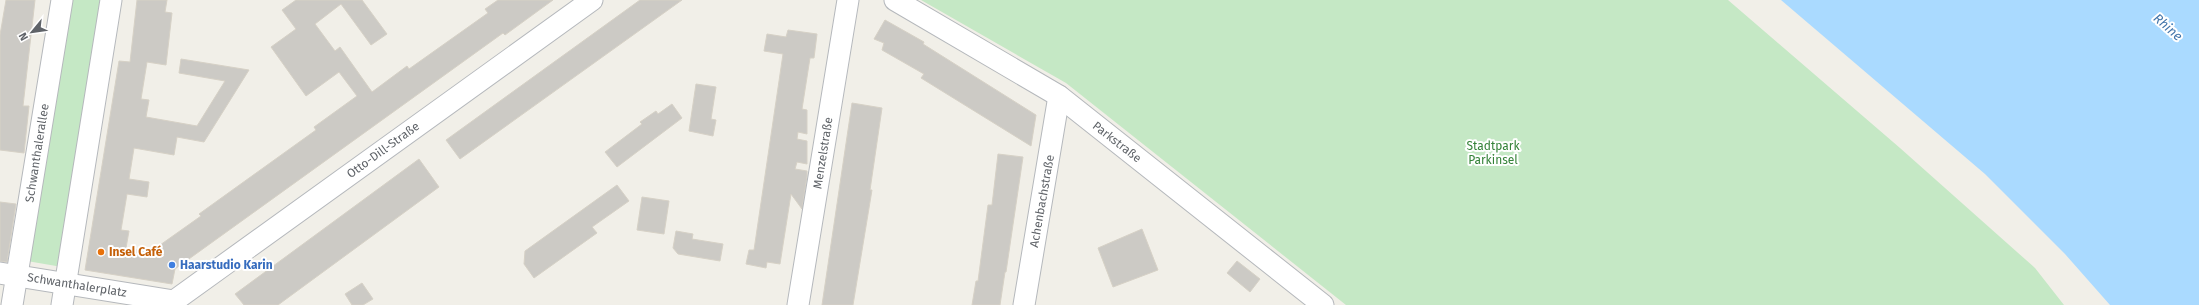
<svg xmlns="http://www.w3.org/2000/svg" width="2199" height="305" font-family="'Fira Sans',sans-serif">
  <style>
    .green { fill: #c5e8c5 }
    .water { fill: #aadaff }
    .building { fill: #cccac5; stroke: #d6d1c6 }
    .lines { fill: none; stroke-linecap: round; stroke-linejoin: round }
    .minor-casing { stroke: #b5b8bc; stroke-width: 23 }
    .minor { stroke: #fff; stroke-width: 21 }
    .food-dot { fill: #e8710a; stroke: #fff; stroke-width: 1.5 }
    .shop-dot { fill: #3f7fe0; stroke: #fff; stroke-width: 1.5 }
    .labels { text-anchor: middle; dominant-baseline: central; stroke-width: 4; stroke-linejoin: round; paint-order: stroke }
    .street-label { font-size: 12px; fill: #5f6368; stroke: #fff }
    .park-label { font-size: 12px; fill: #348238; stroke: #fff }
    .food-label { font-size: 12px; font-weight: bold; fill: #c56008; stroke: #fff; text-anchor: start }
    .shop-label { font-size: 12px; font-weight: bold; fill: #366cbe; stroke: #fff; text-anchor: start }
    .water-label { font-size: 13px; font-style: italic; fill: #4174aa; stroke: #fff }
  </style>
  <rect width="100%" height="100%" fill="#f1efe8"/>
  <g class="green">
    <path d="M69,0H104L62,267L27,261Z"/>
    <path d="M921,0H1728L1900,148L2035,268L2064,305H1346L1066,83Z"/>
  </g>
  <path class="water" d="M1781,0H2199V305H2110L2065,254L1985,174Z"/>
  <g class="building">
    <path d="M6,0H35L23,106H29L24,153L0,150V35Z"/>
    <path d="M137,0H167L165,12L172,13L166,65L147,62L141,99L149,100L146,117L197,126L225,81L179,73L181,59L249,70L204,142L177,137L174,155L134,148L129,179L149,182L147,197L127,194L121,230L129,231L126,248L144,251L149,249L153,250L201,216L199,214L316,130L314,127L357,96L339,72L306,96L271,47L296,29L282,10L296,0H362L387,34L371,45L341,4L315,24L335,51L340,47L372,92L407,66L409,69L488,13L485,9L498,0H553L505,35L503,33L175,269L172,284L85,270L119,61L130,62Z"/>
    <path d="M640,0H682L460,159L446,140Z"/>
    <path d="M885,20L924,42L923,44L1036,115L1031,146L921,78L924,74L882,50L884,43L874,39Z"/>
    <path d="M788,30L817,34L814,58H810L802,109L807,110V134L798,132L797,139L807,141V164L797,162L795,169L807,171V176L802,209L791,194L780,264L767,262L766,268L746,264L749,250H754L783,54L764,51L767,34L786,37Z"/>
    <path d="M696,84L716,87L711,119L716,120L713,136L689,131Z"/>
    <path d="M852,103L882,108L870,190H872L853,305H822Z"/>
    <path d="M672,104L682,118L617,167L605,152L642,124L640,122L656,111L658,114Z"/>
    <path d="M998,154L1023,157L1006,272H1005L1000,305H972L976,281H978L988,205H992Z"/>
    <path d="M419,159L439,187L278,305H244L235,294Z"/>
    <path d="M617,185L629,201L592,227L597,233L534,278L524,264L525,251Z"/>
    <path d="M642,197L669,201L664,234L637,230Z"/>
    <path d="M0,202L16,204L7,262L0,261Z"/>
    <path d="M1142,229L1158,270L1113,287L1098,248Z"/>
    <path d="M676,231L693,234L692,239L723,244L720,261L678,254L673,248Z"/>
    <path d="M1237,261L1260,279L1250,292L1227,273Z"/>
    <path d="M362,283L373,299L363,305H352L345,294Z"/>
  </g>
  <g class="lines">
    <g class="minor-casing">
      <g id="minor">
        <path d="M895,0L1059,96L1323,305"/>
        <path d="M0,273L174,301"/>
        <path d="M174,301L592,0"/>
        <path d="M12,305L62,0"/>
        <path d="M62,305L111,0"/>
        <path d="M798,305L848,0"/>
        <path d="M1024,305L1059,96"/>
      </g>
    </g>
    <use href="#minor" class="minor"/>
  </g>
  <circle class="food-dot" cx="101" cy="252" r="4"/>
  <circle class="shop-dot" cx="172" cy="265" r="4"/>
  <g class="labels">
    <g class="street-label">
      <text transform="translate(1117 142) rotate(38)">Parkstraße</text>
      <text transform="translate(383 150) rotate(-36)">Otto-Dill-Straße</text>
      <text transform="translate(37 153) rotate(-81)">Schwanthalerallee</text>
      <text transform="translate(823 153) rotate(-81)">Menzelstraße</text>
      <text transform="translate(1042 201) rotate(-80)">Achenbachstraße</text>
      <text transform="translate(77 285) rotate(9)">Schwanthalerplatz</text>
    </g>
    <g class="park-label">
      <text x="1493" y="146">Stadtpark<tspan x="1493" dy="14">Parkinsel</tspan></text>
    </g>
    <g class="food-label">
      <text x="109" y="252">Insel Café</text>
    </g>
    <g class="shop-label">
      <text x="180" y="265">Haarstudio Karin</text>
    </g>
    <g class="water-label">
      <text transform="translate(2168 27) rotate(41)">Rhine</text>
    </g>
  </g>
  <g transform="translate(32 32) rotate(241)" stroke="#ffffff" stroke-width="3" paint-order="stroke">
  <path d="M0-3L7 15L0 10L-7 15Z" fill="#5f6368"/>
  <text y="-6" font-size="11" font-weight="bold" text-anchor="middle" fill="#5f6368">N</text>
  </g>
</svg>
